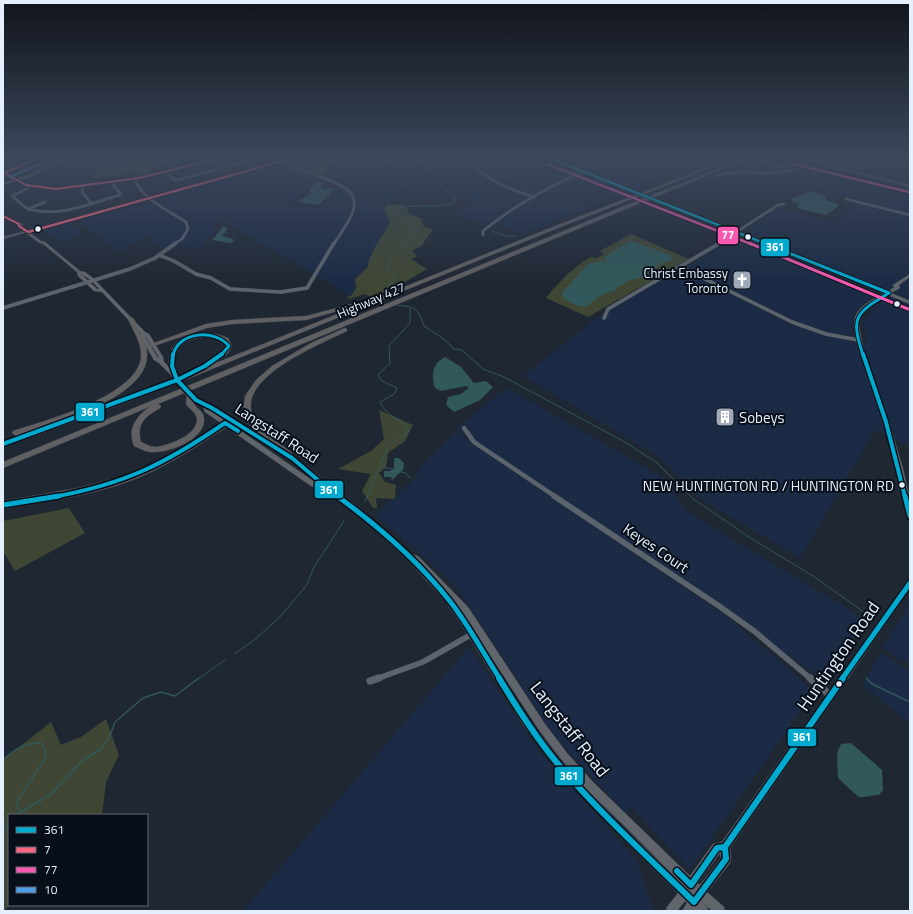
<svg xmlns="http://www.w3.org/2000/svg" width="913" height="914" font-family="'Titillium Web',sans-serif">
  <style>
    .built { fill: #1b2b45 }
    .green { fill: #3f4734 }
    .water { fill: #31585a }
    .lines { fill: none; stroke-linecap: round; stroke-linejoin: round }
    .stream-far1 { stroke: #31585a; stroke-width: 1 }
    .stream { stroke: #31585a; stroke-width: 1.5 }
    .street-far4-casing { stroke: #3a414b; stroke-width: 3 }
    .street-far3-casing { stroke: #3a414b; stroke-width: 4 }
    .street-far2-casing { stroke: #3a414b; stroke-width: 5 }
    .street-far1-casing { stroke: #3a414b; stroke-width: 6 }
    .street-casing { stroke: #3a414b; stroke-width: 8 }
    .secondary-casing { stroke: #3a414b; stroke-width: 1 }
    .primary-casing { stroke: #3a414b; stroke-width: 1 }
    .highway-casing { stroke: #3a414b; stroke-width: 1 }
    .street-far4 { stroke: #5b636d; stroke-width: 2.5 }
    .street-far3 { stroke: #5b636d; stroke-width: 3.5 }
    .street-far2 { stroke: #5b636d; stroke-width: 4 }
    .street-far1 { stroke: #5b636d; stroke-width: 5.5 }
    .street { stroke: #5b636d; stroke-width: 7 }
    .secondary { fill: #60656b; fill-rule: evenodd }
    .primary { fill: #5b5d62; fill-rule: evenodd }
    .highway { fill: #606062; fill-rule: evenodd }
    .secondary-bridge-far1-casing { stroke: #3a414b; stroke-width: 4; stroke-linecap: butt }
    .secondary-bridge-casing { stroke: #3a414b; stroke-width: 6; stroke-linecap: butt }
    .secondary-bridge-far1 { stroke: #60656b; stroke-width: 3.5 }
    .secondary-bridge { stroke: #60656b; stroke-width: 5.5 }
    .bus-1-far4-casing { stroke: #080f18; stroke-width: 4 }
    .bus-1-far3-casing { stroke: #080f18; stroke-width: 5 }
    .bus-1-far2-casing { stroke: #080f18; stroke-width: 7 }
    .bus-1-far1-casing { stroke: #080f18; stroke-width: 8 }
    .bus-1-casing { stroke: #080f18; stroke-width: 9 }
    .bus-2-casing { stroke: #080f18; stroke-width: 4 }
    .bus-3-far1-casing { stroke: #080f18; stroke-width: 4 }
    .bus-3-casing { stroke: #080f18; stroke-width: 5 }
    .bus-4-casing { stroke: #080f18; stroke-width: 4 }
    .bus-1-far4 { stroke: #00a9ce; stroke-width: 2.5 }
    .bus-1-far3 { stroke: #00a9ce; stroke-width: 3 }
    .bus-1-far2 { stroke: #00a9ce; stroke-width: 4 }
    .bus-1-far1 { stroke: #00a9ce; stroke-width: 5 }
    .bus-1 { stroke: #00a9ce; stroke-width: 6 }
    .bus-2 { stroke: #fa6682; stroke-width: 2.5 }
    .bus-3-far1 { stroke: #f75aaf; stroke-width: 2.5 }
    .bus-3 { stroke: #f75aaf; stroke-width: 3 }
    .bus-4 { stroke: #4d9ee5; stroke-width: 2.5 }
    .bus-dot { fill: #e5effe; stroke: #080f18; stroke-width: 1.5 }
    .labels { text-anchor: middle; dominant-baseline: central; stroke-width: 4; stroke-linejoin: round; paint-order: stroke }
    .far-poi-label { font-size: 13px; fill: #e5effe; stroke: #080f18; text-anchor: end }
    .far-street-label { font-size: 13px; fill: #e5effe; stroke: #080f18 }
    .bus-label { font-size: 14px; fill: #e5effe; stroke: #080f18; text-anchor: end }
    .poi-label { font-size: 15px; fill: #e5effe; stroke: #080f18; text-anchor: start }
    .street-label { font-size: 15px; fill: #e5effe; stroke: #080f18 }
    .near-street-label { font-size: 18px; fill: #e5effe; stroke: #080f18 }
    .line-badge { stroke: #080f18; stroke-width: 1.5 }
    .badge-label { font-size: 11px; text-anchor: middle; font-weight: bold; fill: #fff }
  </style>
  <rect width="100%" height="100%" fill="#1f2733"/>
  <g class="built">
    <path d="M338,158H395L418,181L387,205L384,210L390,223L378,246L373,250L368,267L355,279L356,288L351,296L225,222L214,224L215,231L198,248L180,246L167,250L146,236L120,252L77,221L143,202H149L158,209L165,206L157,197L282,164L292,170L316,178L291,205L321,207L339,185L322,176Z"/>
    <path d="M455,158H704V160L523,234L497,224L467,220L459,216L456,212L471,201L435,172L432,161Z"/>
    <path d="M99,163L95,178L53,182L32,177L58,164L71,166Z"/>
    <path d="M832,170L910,189V214L806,185Z"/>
    <path d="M855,201L910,217V446L875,430L800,558L701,499L661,458L523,376L598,317L681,269L789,324L853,343L867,344L863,321L877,305L896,294L746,232L778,207L835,223Z"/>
    <path d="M68,222L84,235L64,241L60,238L54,240L44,231L47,228Z"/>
    <path d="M738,236L767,246L877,294L856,311L852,319V336L834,334L795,321L686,267Z"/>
    <path d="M507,388L664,478L686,511L866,620L827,682L455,429Z"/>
    <path d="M456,432L727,617L814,691L690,869L630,807L625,813L554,736L456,587L414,547L375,516L415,478L424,463Z"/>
    <path d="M910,602V665L882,648Z"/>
    <path d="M469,647L537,749L638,862L653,911H243Z"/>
    <path d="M881,653L910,671V723L862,685Z"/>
  </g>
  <g class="green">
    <path d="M148,158H155V161L157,162L153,165L152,170H149L152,174L139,176L138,172L95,178L99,163Z"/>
    <path d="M307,158H337L321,176L290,161Z"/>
    <path d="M374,158H393L398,163L369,168L362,160Z"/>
    <path d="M411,158H431L434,173H432Z"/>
    <path d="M402,204L406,206L409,214L421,218L424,227L432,229C431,235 425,238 423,245L412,251L417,256L411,259L427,269L393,289L371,297L364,294L350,299L347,297L351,296L356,288L355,279L368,267C367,256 384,234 390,223L384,210L387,205Z"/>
    <path d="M631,234L689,259L588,317L546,298C559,282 573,267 591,257L597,258L604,254L600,251Z"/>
    <path d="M379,410L413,425L405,441L388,453L386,467L379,473L385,482L396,485L395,499L376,498L377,508H373L362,491L371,474L338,469L371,451L384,439Z"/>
    <path d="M69,508L85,533L15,571L3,551V521Z"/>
    <path d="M106,719L119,755L106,782L102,815H9L10,905L3,911V760L51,722L61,745L81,737Z"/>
  </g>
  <g class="water">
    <path d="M316,182L323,183L320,188L322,189L335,188L319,205L297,202L311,193L309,191Z"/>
    <path d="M810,191L826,196V200L838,204V206L826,215L800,209L797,207L800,204L791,201V199Z"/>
    <path d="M224,226L228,229L222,236L233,239L234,242L230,243L212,240Z"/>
    <path d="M632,241L667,254L675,259L662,263L643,277L630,280L616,288L615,291C605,291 594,300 588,306C580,308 565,302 561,294L589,263L605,261L606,256L628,242Z"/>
    <path d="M445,357L461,367L474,383L486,381L493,387L480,400L454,412L446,405L448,397L461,394L469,388L466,386L441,391L435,388C431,374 432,364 445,357Z"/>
    <path d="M394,458H399L404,463L403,470L392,480L391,477H384V471H390L394,468Z"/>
    <path d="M851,743L882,770L883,790L879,795C873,795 865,798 860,797C857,797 842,781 838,778L837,753L841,744Z"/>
  </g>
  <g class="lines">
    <g class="stream-far1">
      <path d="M492,231L506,236H517"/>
      <path d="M391,293L388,285L394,281L395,274L387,269L393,254L403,248L417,234V230L408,221L400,208C418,203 439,210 456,202L453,195L429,176L421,158"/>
      <path d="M396,305C415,307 418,307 424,326L444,339L454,349L462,350L483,369L504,377L623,441L656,462L692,498L752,539L813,576L868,615"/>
      <path d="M382,467L392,469"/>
      <path d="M401,472L406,473L410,478"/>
      <path d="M365,502L388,446L409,431C402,418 386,417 380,402L394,394L397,388L382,381L378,375L390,363L389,346L410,323V309"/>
      <path d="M234,654L252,642L280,617L306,586L314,567L344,521"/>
      <path d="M866,678L867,679"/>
      <path d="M198,679L225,660"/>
    </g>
    <g class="stream">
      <path d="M866,678L872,684L910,702"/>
      <path d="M3,760C14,749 25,743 41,743L45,749V759L16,803L20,812"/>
      <path d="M16,815L51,794L83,760L100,750L109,738L115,722L143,698L161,692L175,696L199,678"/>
      <path d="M3,831L9,822"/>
    </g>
    <g class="street-far4-casing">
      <g id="street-far4">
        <path d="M94,158H103"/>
        <path d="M278,158C299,173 326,176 345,188C352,192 355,199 354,207C352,220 340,233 334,244"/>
        <path d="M464,158C487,180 505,188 535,197"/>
        <path d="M3,161L9,158"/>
        <path d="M160,162L178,158"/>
        <path d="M165,172L174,180H178L257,158"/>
        <path d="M4,173L26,185L56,189L139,178L220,158"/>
        <path d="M135,178C138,197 171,212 186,222L188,229L182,239L174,244"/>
        <path d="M3,184L32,175L66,158"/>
        <path d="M83,185L82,192L91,203"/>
        <path d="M32,186L12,196C17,200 23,207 29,209C58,218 92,203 120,195L121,194L114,187V181"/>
        <path d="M846,199L910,215"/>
        <path d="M28,209L45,202"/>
        <path d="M483,235V231C512,207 548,187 583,172"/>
        <path d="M718,244L778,205L784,204"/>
      </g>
    </g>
    <g class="street-far3-casing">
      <g id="street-far3">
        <path d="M159,255L174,261L196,274L211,278L230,289L281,292L307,288L334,243"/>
        <path d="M681,267L792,322L826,334L858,340"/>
        <path d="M72,287L130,269L155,258L176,243"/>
        <path d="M3,308L75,286"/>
        <path d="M604,318L608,309L720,243"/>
      </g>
    </g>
    <g class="street-far2-casing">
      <path id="street-far2" d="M464,428L474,442L556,497"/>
    </g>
    <g class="street-far1-casing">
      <g id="street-far1">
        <path d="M554,496L719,606L754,631L811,679"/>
        <path d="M376,679L423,662L472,634"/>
      </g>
    </g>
    <g class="street-casing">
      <g id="street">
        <path d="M810,678L830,695"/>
        <path d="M370,681L379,678"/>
      </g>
    </g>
    <g class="secondary-casing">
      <g id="secondary">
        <path d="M35,158H39L3,174V172Z"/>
        <path d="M548,158H552L636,192L633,193Z"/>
        <path d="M653,199H655L870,283L888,291L895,287L893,286V285L910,274V277L899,285L900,288L891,293L910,301V304L888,295L870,305L861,314L859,317V326L864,353L889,422L903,469L910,500V519L908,518L907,516C901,488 895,460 886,433C878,403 865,375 858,345C855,337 853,327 855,318C857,307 875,298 884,293L866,285L653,201Z"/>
        <path d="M3,215L23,224V226H21L41,241L45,242L80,271L85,272L93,278L145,332L149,334L163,357L164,362L177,375L176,376H172L159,363L154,360L141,337V333L102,292L94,291L78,276L77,272L43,244L39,243L18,227L17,224L3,217ZM81,274L91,280L99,289H97ZM145,336L159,357L158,358L145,337Z"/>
        <path d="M190,394L207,405L214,407L277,446L278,448L277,450H273L209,409L312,480L323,486L285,455L288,453H290L364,512L411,554L418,556L468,607L545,724L567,753L594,783L690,876L713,844L722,842L907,581L910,580V589L730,848L731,859L730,863L707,892L724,907L725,911H712L701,901L707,907L708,911H695L694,910V911H682L687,903L685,901L677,911H666L667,907L678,893L613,829L554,766L523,725L463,627L445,601L407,559L360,516L330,492L318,490L308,484L205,412L203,407L188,397L187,396ZM480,640L539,730L561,759L582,783L560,760L529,719ZM593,795L684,885L619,823ZM720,853L721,858L700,885L698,883Z"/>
      </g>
    </g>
    <g class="primary-casing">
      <g id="primary">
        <path d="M291,158H297L3,239V237Z"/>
        <path d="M796,158H803L910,185V187Z"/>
      </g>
    </g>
    <g class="highway-casing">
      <g id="highway">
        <path d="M731,158H737L553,230L190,378L98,413L3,447V441L47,426L16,436L12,433L13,431C44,421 138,396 141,357C142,343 133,331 128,319L129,318L131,317L134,319L146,346L206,324L232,320L306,316L352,304L355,306L306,320L232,324L207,328L151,347L149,348L146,346C156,383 100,406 73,416L209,366L207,364L208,362L222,352L226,346L223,340C209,334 178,336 175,356C174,362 177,369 177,375L174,377H172C157,338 199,325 228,338L232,346L227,354L216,363L550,228Z"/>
        <path d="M745,158H751L633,206L158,404L161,406L160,408C145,417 136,423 141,442C146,444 150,447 155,447C168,446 198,435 197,419C196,412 190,410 186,404L187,394H193C194,397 193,401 194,403C196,410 205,410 204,421C203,440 170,452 155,452C147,453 141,449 134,446C127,429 136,417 149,407L3,468V462L629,204Z"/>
        <path d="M759,158H763C770,167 782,167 792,163L787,158H792L796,164C785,171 767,169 759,158Z"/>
        <path d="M800,158H806L811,161C788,182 746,170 716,177L714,176C741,162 777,182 806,161Z"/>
        <path d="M345,328L347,329V331C320,344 265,367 253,395C248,406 252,418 259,427C268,440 287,445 296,458L295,460H289L253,431L243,412L245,396L256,380L272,366L311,343Z"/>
        <path d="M230,418L233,419L234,421L233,423C203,442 173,463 140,477C97,495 49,501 3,509V501L78,488L121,477L162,459Z"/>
      </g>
    </g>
    <use href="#street-far4" class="street-far4"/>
    <use href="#street-far3" class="street-far3"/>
    <use href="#street-far2" class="street-far2"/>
    <use href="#street-far1" class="street-far1"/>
    <use href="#street" class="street"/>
    <use href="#secondary" class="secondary"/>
    <use href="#primary" class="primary"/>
    <use href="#highway" class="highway"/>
    <g class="secondary-bridge-far1-casing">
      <path id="secondary-bridge-far1" d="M634,192L654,200"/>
    </g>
    <g class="secondary-bridge-casing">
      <path id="secondary-bridge" d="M174,375L190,396"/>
    </g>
    <use href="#secondary-bridge-far1" class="secondary-bridge-far1"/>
    <use href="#secondary-bridge" class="secondary-bridge"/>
    <g class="bus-1-far4-casing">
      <path id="bus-1-far4" d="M549,158L766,244"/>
    </g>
    <g class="bus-1-far3-casing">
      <g id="bus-1-far3">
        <path d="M764,243L889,293"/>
        <path d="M173,355C179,331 215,329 229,346L221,355"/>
        <path d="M863,355C850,316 856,313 889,293"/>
      </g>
    </g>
    <g class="bus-1-far2-casing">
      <g id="bus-1-far2">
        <path d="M173,354L172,366L177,380L205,366L222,354"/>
        <path d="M863,354L886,422L905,497"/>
        <path d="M177,380L196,400L212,408L292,458L338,497"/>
        <path d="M3,444L177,380"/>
        <path d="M53,497C125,484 165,464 225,423L238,431"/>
      </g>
    </g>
    <g class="bus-1-far1-casing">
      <g id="bus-1-far1">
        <path d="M337,496C377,525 417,560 449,600C468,624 483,653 500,679"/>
        <path d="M905,496L910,516"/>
        <path d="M3,505L59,496"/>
        <path d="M842,679L910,583"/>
      </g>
    </g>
    <g class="bus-1-casing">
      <g id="bus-1">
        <path d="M499,678C517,708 535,737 558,764C600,813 648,857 694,902L726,859L725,847L843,678"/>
        <path d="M677,871L691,885L717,848L725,847"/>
      </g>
    </g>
    <g class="bus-2-casing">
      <g id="bus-2">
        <path d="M4,173L26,185L56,189L139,178L220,158"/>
        <path d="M4,173L38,158"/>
        <path d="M3,216L19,224V226L28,232L286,160"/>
      </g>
    </g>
    <g class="bus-3-far1-casing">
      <g id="bus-3-far1">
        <path d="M547,164L751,244"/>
        <path d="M793,164L909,192"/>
      </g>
    </g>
    <g class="bus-3-casing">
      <path id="bus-3" d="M749,243L908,309"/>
    </g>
    <g class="bus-4-casing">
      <path id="bus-4" d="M10,177L40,164"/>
    </g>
    <use href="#bus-1-far4" class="bus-1-far4"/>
    <use href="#bus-1-far3" class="bus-1-far3"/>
    <use href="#bus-1-far2" class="bus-1-far2"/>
    <use href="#bus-1-far1" class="bus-1-far1"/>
    <use href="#bus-1" class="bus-1"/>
    <use href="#bus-2" class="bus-2"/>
    <use href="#bus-3-far1" class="bus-3-far1"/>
    <use href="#bus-3" class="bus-3"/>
    <use href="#bus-4" class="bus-4"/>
  </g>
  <linearGradient id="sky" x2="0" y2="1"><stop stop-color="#11151c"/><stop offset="0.55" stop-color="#3c475b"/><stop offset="1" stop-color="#3c475b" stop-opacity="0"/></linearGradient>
  <rect width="913" height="286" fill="url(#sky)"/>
  <defs>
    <g id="church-square" transform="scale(1)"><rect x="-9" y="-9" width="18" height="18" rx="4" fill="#a0a9b7" stroke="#080f18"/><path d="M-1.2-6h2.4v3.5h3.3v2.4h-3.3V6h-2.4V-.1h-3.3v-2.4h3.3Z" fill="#fff"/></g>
    <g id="building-square" transform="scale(1)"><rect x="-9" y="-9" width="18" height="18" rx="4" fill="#a0a9b7" stroke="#080f18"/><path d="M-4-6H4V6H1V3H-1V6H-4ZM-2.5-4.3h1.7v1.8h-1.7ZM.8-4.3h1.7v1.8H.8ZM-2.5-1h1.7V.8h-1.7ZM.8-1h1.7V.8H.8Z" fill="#fff"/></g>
  </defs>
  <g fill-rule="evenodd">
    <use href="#church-square" x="742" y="280"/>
    <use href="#building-square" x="725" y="417"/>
  </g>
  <g class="bus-dot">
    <circle cx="38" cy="229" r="3.5"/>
    <circle cx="748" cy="237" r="3.5"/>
    <circle cx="897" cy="304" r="3.5"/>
    <circle cx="902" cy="485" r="3.5"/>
    <circle cx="839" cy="684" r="3.5"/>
  </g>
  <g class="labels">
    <g class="far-poi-label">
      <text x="728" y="273">Christ Embassy<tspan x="728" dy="15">Toronto</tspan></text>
    </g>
    <g class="far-street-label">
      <text transform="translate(371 300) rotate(-23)">Highway 427</text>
    </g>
    <g class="bus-label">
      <text x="894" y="485">NEW HUNTINGTON RD / HUNTINGTON RD</text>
    </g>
    <g class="poi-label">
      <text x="739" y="417">Sobeys</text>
    </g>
    <g class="street-label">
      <text transform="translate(277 433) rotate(33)">Langstaff Road</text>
      <text transform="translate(656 548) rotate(34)">Keyes Court</text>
    </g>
    <g class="near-street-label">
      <text transform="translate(838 656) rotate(-55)">Huntington Road</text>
      <text transform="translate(570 729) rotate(52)">Langstaff Road</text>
    </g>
  </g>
  <g class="line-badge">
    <rect x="717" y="226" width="22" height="19" rx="4" fill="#f75aaf"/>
    <rect x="760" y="238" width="30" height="19" rx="4" fill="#00a9ce"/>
    <rect x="75" y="402" width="30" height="20" rx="4" fill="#00a9ce"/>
    <rect x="314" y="480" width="30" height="19" rx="4" fill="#00a9ce"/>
    <rect x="787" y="728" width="30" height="19" rx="4" fill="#00a9ce"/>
    <rect x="554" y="766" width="30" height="20" rx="4" fill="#00a9ce"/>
  </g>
  <g class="badge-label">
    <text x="728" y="239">77</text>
    <text x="775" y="251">361</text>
    <text x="90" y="416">361</text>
    <text x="329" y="494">361</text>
    <text x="802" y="741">361</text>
    <text x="569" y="780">361</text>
  </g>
  <rect width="913" height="914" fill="none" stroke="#e5effe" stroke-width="8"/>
  <rect x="8" y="814" width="140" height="92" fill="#080f18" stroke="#606974"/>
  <rect x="16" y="827" width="20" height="6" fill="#00a9ce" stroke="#606974"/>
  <text x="44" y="834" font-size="12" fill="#e5effe">361</text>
  <rect x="16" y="847" width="20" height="6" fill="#fa6682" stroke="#606974"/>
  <text x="44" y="854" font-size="12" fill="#e5effe">7</text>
  <rect x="16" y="867" width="20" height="6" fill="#f75aaf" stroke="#606974"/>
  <text x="44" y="874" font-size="12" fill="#e5effe">77</text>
  <rect x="16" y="887" width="20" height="6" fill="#4d9ee5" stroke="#606974"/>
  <text x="44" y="894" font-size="12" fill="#e5effe">10</text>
</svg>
